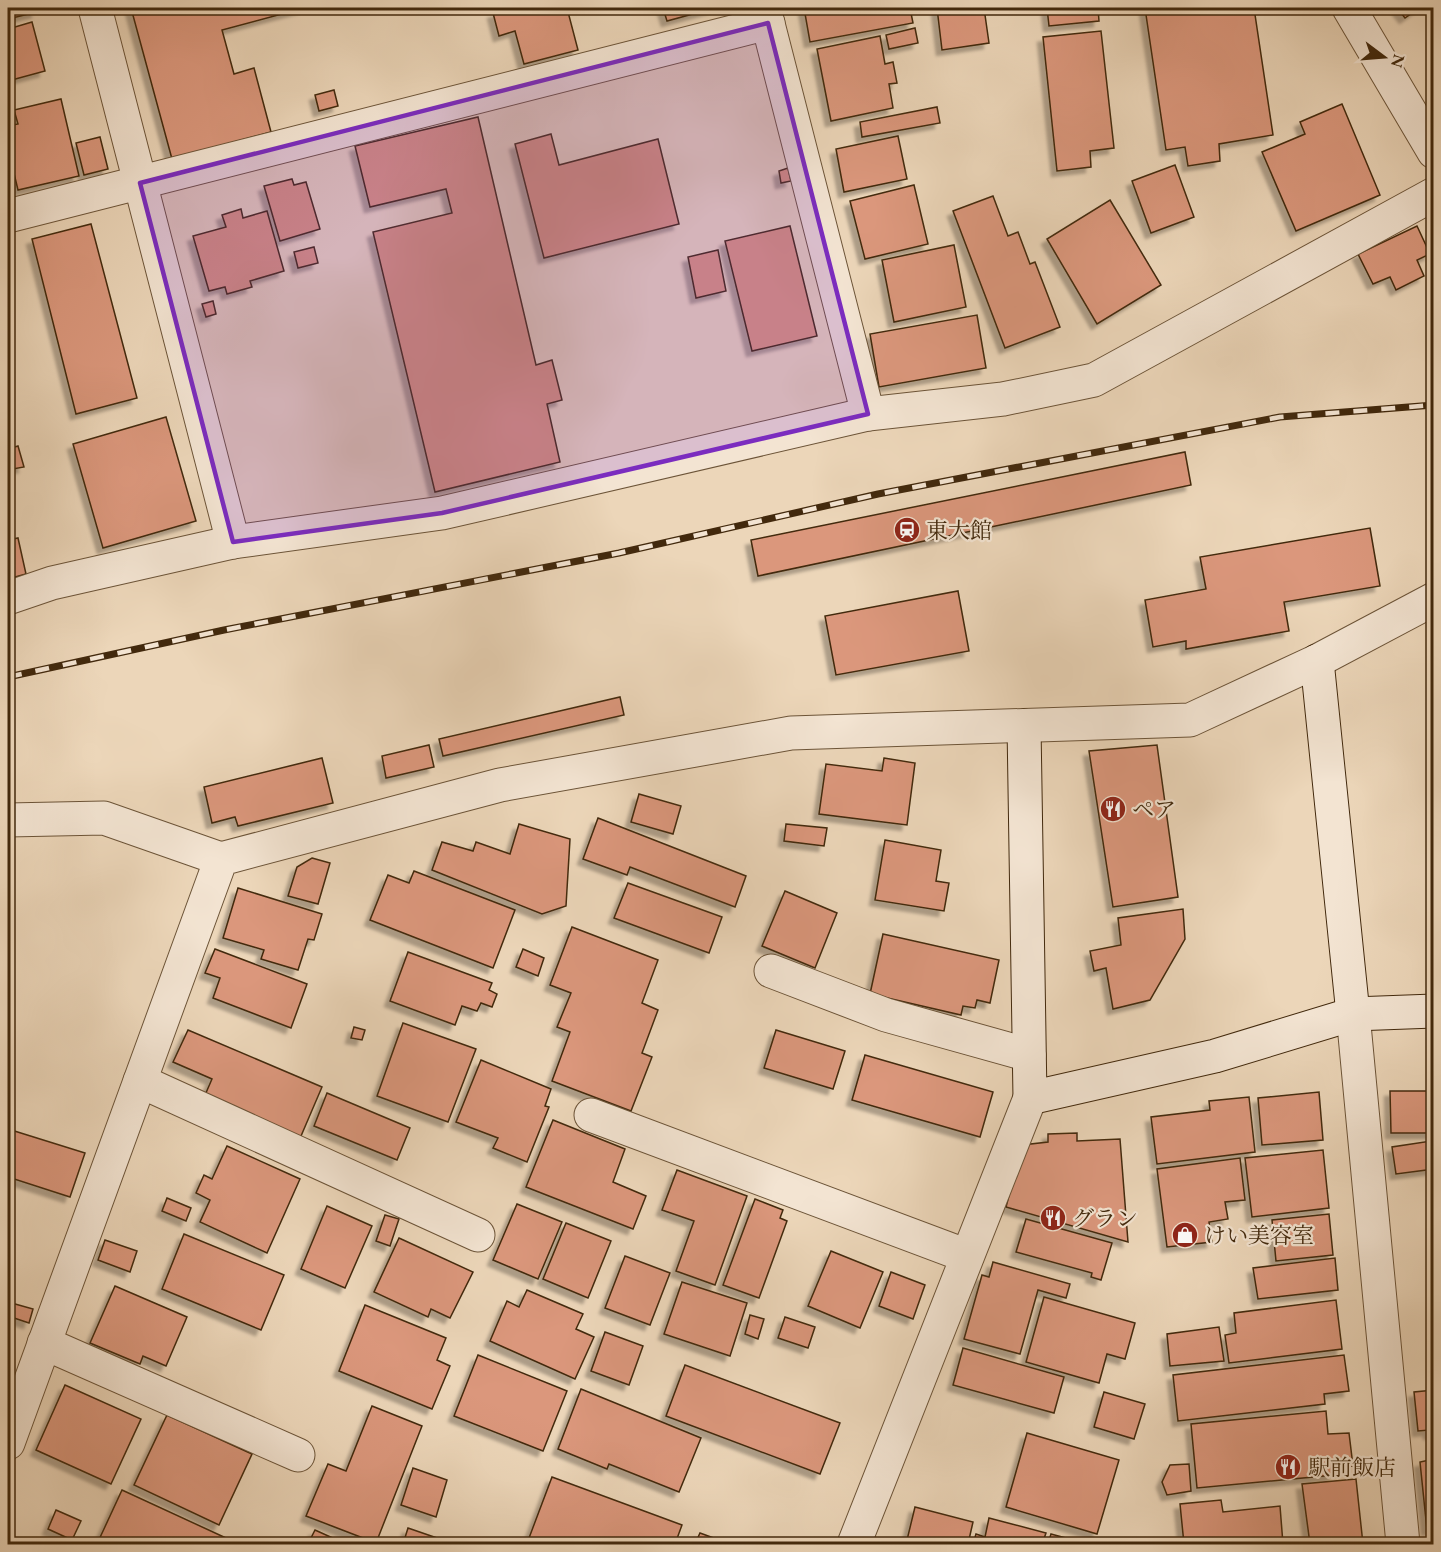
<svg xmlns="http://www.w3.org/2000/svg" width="1441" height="1552" font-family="'EB Garamond','Noto Serif JP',serif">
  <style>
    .building { fill: #db977b; stroke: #42290d; stroke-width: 1.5; filter: url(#shadow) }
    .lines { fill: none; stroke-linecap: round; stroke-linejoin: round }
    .street-casing { stroke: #6c5438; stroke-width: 35 }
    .secondary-casing { stroke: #42290d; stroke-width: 35 }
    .street { stroke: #f3e4d2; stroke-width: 33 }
    .secondary { stroke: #f3e4d2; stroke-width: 33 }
    .rail-casing { stroke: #42290d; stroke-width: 7 }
    .rail { stroke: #f3e4d2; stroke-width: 4.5; stroke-dasharray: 14; stroke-linecap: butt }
    .marked { fill: #7b2cbf; fill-opacity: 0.2; stroke: #7b2cbf; stroke-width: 4.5; stroke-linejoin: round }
    .labels { text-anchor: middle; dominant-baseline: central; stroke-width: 4.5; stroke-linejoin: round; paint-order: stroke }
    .poi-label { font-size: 22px; fill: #42290d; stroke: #f3e4d2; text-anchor: start }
  </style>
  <defs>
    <filter id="shadow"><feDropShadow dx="-5.5" dy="5.5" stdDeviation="1.5" flood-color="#0004"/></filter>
  </defs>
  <rect width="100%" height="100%" fill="#ecd6b9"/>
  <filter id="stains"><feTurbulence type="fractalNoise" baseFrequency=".00333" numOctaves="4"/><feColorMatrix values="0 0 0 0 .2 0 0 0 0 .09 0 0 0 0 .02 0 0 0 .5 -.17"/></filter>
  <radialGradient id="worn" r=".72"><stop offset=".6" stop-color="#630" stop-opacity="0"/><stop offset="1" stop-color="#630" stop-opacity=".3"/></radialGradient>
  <g class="building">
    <path d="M8,8H36L37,12L8,19Z"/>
    <path d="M131,8H304L222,30L234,74L254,68L271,132L172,159Z"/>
    <path d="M512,8H567L578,50L524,64L515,31L499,36L493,13Z"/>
    <path d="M663,8H715L667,21Z"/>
    <path d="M804,8H910L913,23L810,42Z"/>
    <path d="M937,8H984L989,43L942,50Z"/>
    <path d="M1047,8H1098L1099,21L1049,26Z"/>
    <path d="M1145,8H1254L1273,135L1219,144L1220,161L1188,166L1185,147L1166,150Z"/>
    <path d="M1397,8H1419L1405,18Z"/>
    <path d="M32,22L45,71L8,81V29Z"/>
    <path d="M915,28L918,43L889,49L886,35Z"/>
    <path d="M1101,31L1114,148L1090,151L1091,167L1057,171L1043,37Z"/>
    <path d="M880,36L885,64L893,62L897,83L889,84L893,108L831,121L817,49Z"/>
    <path d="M334,90L338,106L319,111L315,95Z"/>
    <path d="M61,99L79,176L18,190L12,165L8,166V126L18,124L14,110Z"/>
    <path d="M1342,104L1380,195L1296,231L1262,152L1305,134L1300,122Z"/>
    <path d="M937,107L940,123L862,137L860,122Z"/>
    <path d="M478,117L536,365L552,360L562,400L547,404L560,462L435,492L373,232L452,213L446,189L370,207L355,146Z"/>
    <path d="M551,134L559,165L658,139L679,224L544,258L515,144Z"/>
    <path d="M898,136L907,179L844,192L836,149Z"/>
    <path d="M100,137L108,169L84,175L76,143Z"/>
    <path d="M1175,165L1194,217L1151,233L1132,181Z"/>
    <path d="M788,168L791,181L781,183L779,171Z"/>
    <path d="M292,179L294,185L306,182L320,229L280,241L264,186Z"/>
    <path d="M914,185L928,244L865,259L850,201Z"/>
    <path d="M993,196L1008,236L1018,232L1030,264L1035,262L1060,327L1005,348L953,211Z"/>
    <path d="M1110,200L1161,285L1097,324L1047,239Z"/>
    <path d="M241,209L243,218L267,211L284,271L250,281L252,287L227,294L225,287L209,291L193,236L226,227L222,215Z"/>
    <path d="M91,224L137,398L76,414L32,239Z"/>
    <path d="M790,226L817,336L752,351L725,241Z"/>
    <path d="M1417,226L1430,254L1417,260L1424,276L1396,290L1390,277L1373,284L1358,254Z"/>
    <path d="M954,245L966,307L894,322L882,260Z"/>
    <path d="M314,247L318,263L298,268L294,252Z"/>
    <path d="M718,250L726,291L696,298L688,257Z"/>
    <path d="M213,301L216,314L206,317L202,304Z"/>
    <path d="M977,315L986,368L879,387L870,334Z"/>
    <path d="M166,417L196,521L103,548L73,444Z"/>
    <path d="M18,446L24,467L13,469L8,449Z"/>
    <path d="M1185,452L1191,485L758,576L751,540Z"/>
    <path d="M1370,528L1380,586L1284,602L1289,631L1186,649V641L1153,647L1145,600L1206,589L1200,557Z"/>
    <path d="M18,538L26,574L8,579V540Z"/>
    <path d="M958,591L969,651L836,675L825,616Z"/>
    <path d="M620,697L624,715L443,756L439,739Z"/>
    <path d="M429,745L434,767L386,778L382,756Z"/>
    <path d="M1157,745L1178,897L1113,907L1089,751Z"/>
    <path d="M322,758L333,803L238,826L235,817L212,823L204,787Z"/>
    <path d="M884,758L915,763L907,825L819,814L826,764L882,771Z"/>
    <path d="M639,794L681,806L673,834L631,822Z"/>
    <path d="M598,818L746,876L735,907L630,867L627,875L583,859Z"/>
    <path d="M519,824L570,839L566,906L542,914L432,870L442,842L473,851L476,842L510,854Z"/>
    <path d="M786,824L827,828L824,846L784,841Z"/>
    <path d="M885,840L941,850L936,881L949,883L944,911L875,900Z"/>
    <path d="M312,858L330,863L318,904L288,896L297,867Z"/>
    <path d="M414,871L515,910L493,968L370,920L388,875L409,883Z"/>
    <path d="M628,883L722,917L709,953L614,918Z"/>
    <path d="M238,888L322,914L314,940L308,939L298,970L261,959L264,950L223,938Z"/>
    <path d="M785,891L837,913L815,968L762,946Z"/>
    <path d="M1183,909L1185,939L1150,1000L1113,1009L1106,968L1094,971L1090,951L1121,945L1118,918Z"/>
    <path d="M572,927L658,960L642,1003L658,1010L642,1053L652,1057L631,1111L552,1081L570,1032L557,1027L571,993L550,985Z"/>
    <path d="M883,934L999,960L990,1003L977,1000L975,1008L963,1006L961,1015L870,994Z"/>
    <path d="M215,949L307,984L291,1028L213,998L220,978L205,973Z"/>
    <path d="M523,949L544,958L538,976L516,967Z"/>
    <path d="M408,952L492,983L489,990L497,994L492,1007L481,1003L477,1011L462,1006L455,1025L390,1001Z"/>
    <path d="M403,1023L476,1049L448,1122L377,1096Z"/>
    <path d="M354,1027L365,1030L362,1040L351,1038Z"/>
    <path d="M188,1030L322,1087L298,1143L202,1102L212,1079L173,1062Z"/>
    <path d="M776,1030L845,1051L833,1089L764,1068Z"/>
    <path d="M865,1055L993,1092L980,1137L852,1100Z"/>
    <path d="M481,1060L551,1089L545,1106L549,1107L527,1162L493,1148L498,1138L456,1122Z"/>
    <path d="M1390,1091H1434V1133H1391Z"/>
    <path d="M1319,1092L1323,1140L1262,1145L1258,1098Z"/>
    <path d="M327,1093L410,1128L397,1160L314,1126Z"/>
    <path d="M1249,1097L1255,1152L1157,1164L1151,1117L1210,1110L1209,1101Z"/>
    <path d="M553,1120L625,1149L613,1182L646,1196L633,1229L526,1187Z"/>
    <path d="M8,1129L85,1153L70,1197L8,1177Z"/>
    <path d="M1077,1133V1141L1120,1139L1128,1242L1006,1207L1022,1145L1048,1142V1134Z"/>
    <path d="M1431,1141L1434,1169L1396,1174L1392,1147Z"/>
    <path d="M227,1146L300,1179L267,1253L200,1222L210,1200L196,1193L204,1175L212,1179Z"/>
    <path d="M1323,1150L1329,1208L1252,1217L1245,1158Z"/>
    <path d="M1240,1158L1245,1200L1225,1202L1228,1219L1209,1222L1212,1242L1167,1247L1157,1169Z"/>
    <path d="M677,1170L747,1196L715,1285L676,1271L694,1221L662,1210Z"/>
    <path d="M167,1198L191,1208L186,1221L162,1211Z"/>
    <path d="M755,1199L783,1210L780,1218L787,1221L759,1298L723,1285Z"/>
    <path d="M517,1204L562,1222L538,1279L493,1260Z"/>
    <path d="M327,1206L372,1226L345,1288L301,1269Z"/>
    <path d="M1329,1214L1333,1255L1276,1261L1272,1220Z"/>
    <path d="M385,1215L399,1219L390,1246L376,1241Z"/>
    <path d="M1026,1219L1112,1243L1101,1280L1091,1277L1092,1273L1016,1252Z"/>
    <path d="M566,1223L611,1241L588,1298L543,1279Z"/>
    <path d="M184,1234L284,1275L261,1330L162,1289Z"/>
    <path d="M399,1238L473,1272L450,1318L431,1309L428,1317L374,1292Z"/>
    <path d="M105,1240L137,1251L130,1272L98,1260Z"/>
    <path d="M831,1251L883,1272L860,1328L808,1306Z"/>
    <path d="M625,1256L670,1273L650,1325L605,1308Z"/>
    <path d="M1335,1258L1338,1290L1258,1299L1253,1268Z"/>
    <path d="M993,1262L1070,1284L1066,1298L1038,1290L1020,1354L964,1339L982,1275L989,1277Z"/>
    <path d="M891,1272L925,1285L913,1319L879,1306Z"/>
    <path d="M682,1282L747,1303L730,1356L664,1334Z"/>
    <path d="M115,1286L187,1317L166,1366L143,1356L140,1364L90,1343Z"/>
    <path d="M527,1290L583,1314L576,1329L594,1337L575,1379L490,1341L507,1301L519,1307Z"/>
    <path d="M1044,1297L1135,1323L1125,1359L1107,1354L1099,1383L1026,1362Z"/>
    <path d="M1336,1300L1342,1349L1229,1363L1225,1335L1236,1333L1234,1313Z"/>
    <path d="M8,1302L33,1309L29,1323L8,1316Z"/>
    <path d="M365,1305L446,1338L437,1360L450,1366L432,1409L339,1371Z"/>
    <path d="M750,1315L764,1319L758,1339L745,1334Z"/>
    <path d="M785,1317L815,1327L808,1348L778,1338Z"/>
    <path d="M1219,1327L1224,1361L1170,1366L1167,1334Z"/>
    <path d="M605,1332L643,1346L629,1385L591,1371Z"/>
    <path d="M963,1348L1064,1377L1054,1413L953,1385Z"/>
    <path d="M478,1355L567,1391L543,1451L454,1416Z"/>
    <path d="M1344,1355L1349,1391L1324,1394L1325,1404L1178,1421L1173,1375Z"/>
    <path d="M685,1365L840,1423L820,1474L666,1416Z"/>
    <path d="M65,1385L141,1419L111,1484L36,1450Z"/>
    <path d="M581,1389L701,1438L679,1492L609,1464L607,1469L558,1449Z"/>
    <path d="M1434,1390V1434H1429V1430L1418,1431L1414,1392Z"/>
    <path d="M1104,1392L1145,1404L1134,1439L1094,1427Z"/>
    <path d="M372,1406L422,1426L376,1543L306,1516L328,1464L346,1471Z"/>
    <path d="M1326,1411L1328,1434L1349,1433L1353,1466L1333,1468L1334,1475L1197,1488L1191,1424Z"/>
    <path d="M167,1415L252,1454L219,1525L134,1485Z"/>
    <path d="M1027,1433L1119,1460L1097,1534L1006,1507Z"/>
    <path d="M1434,1459V1529L1427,1530L1420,1462Z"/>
    <path d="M1189,1464L1191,1491L1167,1495L1162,1482L1170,1465Z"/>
    <path d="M413,1468L447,1480L436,1517L401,1505Z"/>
    <path d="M552,1477L682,1525L675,1544H545L529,1538Z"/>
    <path d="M1356,1479L1363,1544H1310L1302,1484Z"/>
    <path d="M122,1490L239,1544H97Z"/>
    <path d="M1221,1500L1223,1512L1280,1506L1283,1544H1184L1180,1504Z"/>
    <path d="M915,1507L973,1522L968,1544H906Z"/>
    <path d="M56,1510L81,1521L72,1540L48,1529Z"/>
    <path d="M989,1518L1046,1533L1042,1544H973L976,1534L985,1537Z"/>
    <path d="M408,1528L437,1538L434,1544H403Z"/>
    <path d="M315,1530L346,1544H308Z"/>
    <path d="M700,1533L730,1544H695Z"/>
    <path d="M1051,1534L1088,1544H1048Z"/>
  </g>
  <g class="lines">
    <g class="street-casing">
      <g id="street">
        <path d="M95,8L233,542"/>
        <path d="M764,8L868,414"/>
        <path d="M1349,8L1434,152"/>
        <path d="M8,216L768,23"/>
        <path d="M8,598L52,583L233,542L442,513L868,414L1003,399L1094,380L1434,194"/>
        <path d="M8,820L104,818L221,859"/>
        <path d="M771,971L886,1015L1029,1055"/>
        <path d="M1353,1014L1403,1544"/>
        <path d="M140,1081L478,1235"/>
        <path d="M591,1115L967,1256"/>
        <path d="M44,1343L298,1455"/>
        <path d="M8,1443L221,859L500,785L791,733L1190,720L1317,661L1434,599"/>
        <path d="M854,1544L1030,1098"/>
      </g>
    </g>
    <g class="secondary-casing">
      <g id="secondary">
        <path d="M1317,661L1353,1014"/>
        <path d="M1024,726L1030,1098L1215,1056L1353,1014L1434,1011"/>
      </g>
    </g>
    <use href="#street" class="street"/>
    <use href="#secondary" class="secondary"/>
    <g class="rail-casing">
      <path id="rail" d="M8,677L224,630L619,553L878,494L1280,417L1434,405"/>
    </g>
    <use href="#rail" class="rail"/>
  </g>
  <path class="marked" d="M768,23L868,414L442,513L233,542L140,183Z"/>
  <defs>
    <g id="station-disc" transform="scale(1.35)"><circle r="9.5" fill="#8f2418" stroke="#f3e4d2"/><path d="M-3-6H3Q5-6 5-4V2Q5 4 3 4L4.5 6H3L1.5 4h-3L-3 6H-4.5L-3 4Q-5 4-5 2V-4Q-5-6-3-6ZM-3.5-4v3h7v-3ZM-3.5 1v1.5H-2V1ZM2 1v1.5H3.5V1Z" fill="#fff"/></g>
    <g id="restaurant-disc" transform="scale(1.35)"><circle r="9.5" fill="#8f2418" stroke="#f3e4d2"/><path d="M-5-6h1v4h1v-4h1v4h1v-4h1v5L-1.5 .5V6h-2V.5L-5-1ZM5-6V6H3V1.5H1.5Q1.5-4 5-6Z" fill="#fff"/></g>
    <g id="shop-disc" transform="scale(1.35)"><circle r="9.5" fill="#8f2418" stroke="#f3e4d2"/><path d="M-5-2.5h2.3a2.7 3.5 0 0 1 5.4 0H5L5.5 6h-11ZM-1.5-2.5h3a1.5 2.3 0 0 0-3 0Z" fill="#fff"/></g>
  </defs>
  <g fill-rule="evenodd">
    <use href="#station-disc" x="907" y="530"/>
    <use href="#restaurant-disc" x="1113" y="809"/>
    <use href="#restaurant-disc" x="1053" y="1218"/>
    <use href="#shop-disc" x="1185" y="1235"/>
    <use href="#restaurant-disc" x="1288" y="1467"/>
  </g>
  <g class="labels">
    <g class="poi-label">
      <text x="926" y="530">東大館</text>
      <text x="1132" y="809">ペア</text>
      <text x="1072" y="1218">グラン</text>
      <text x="1204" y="1235">けい美容室</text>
      <text x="1308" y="1467">駅前飯店</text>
    </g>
  </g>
  <rect width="1441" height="1552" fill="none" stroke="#ecd6b9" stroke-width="30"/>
  <rect x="9" y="9" width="1423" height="1534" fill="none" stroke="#42290d" stroke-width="3"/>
  <rect x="15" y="15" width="1411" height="1522" fill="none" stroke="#42290d" stroke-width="1.5"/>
  <g transform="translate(1384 57) rotate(106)" stroke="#f3e4d2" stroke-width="4.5" paint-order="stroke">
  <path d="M0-4.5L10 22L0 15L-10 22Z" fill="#42290d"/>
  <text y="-9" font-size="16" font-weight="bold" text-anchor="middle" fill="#42290d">N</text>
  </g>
  <rect width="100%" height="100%" filter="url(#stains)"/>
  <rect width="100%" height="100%" fill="url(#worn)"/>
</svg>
